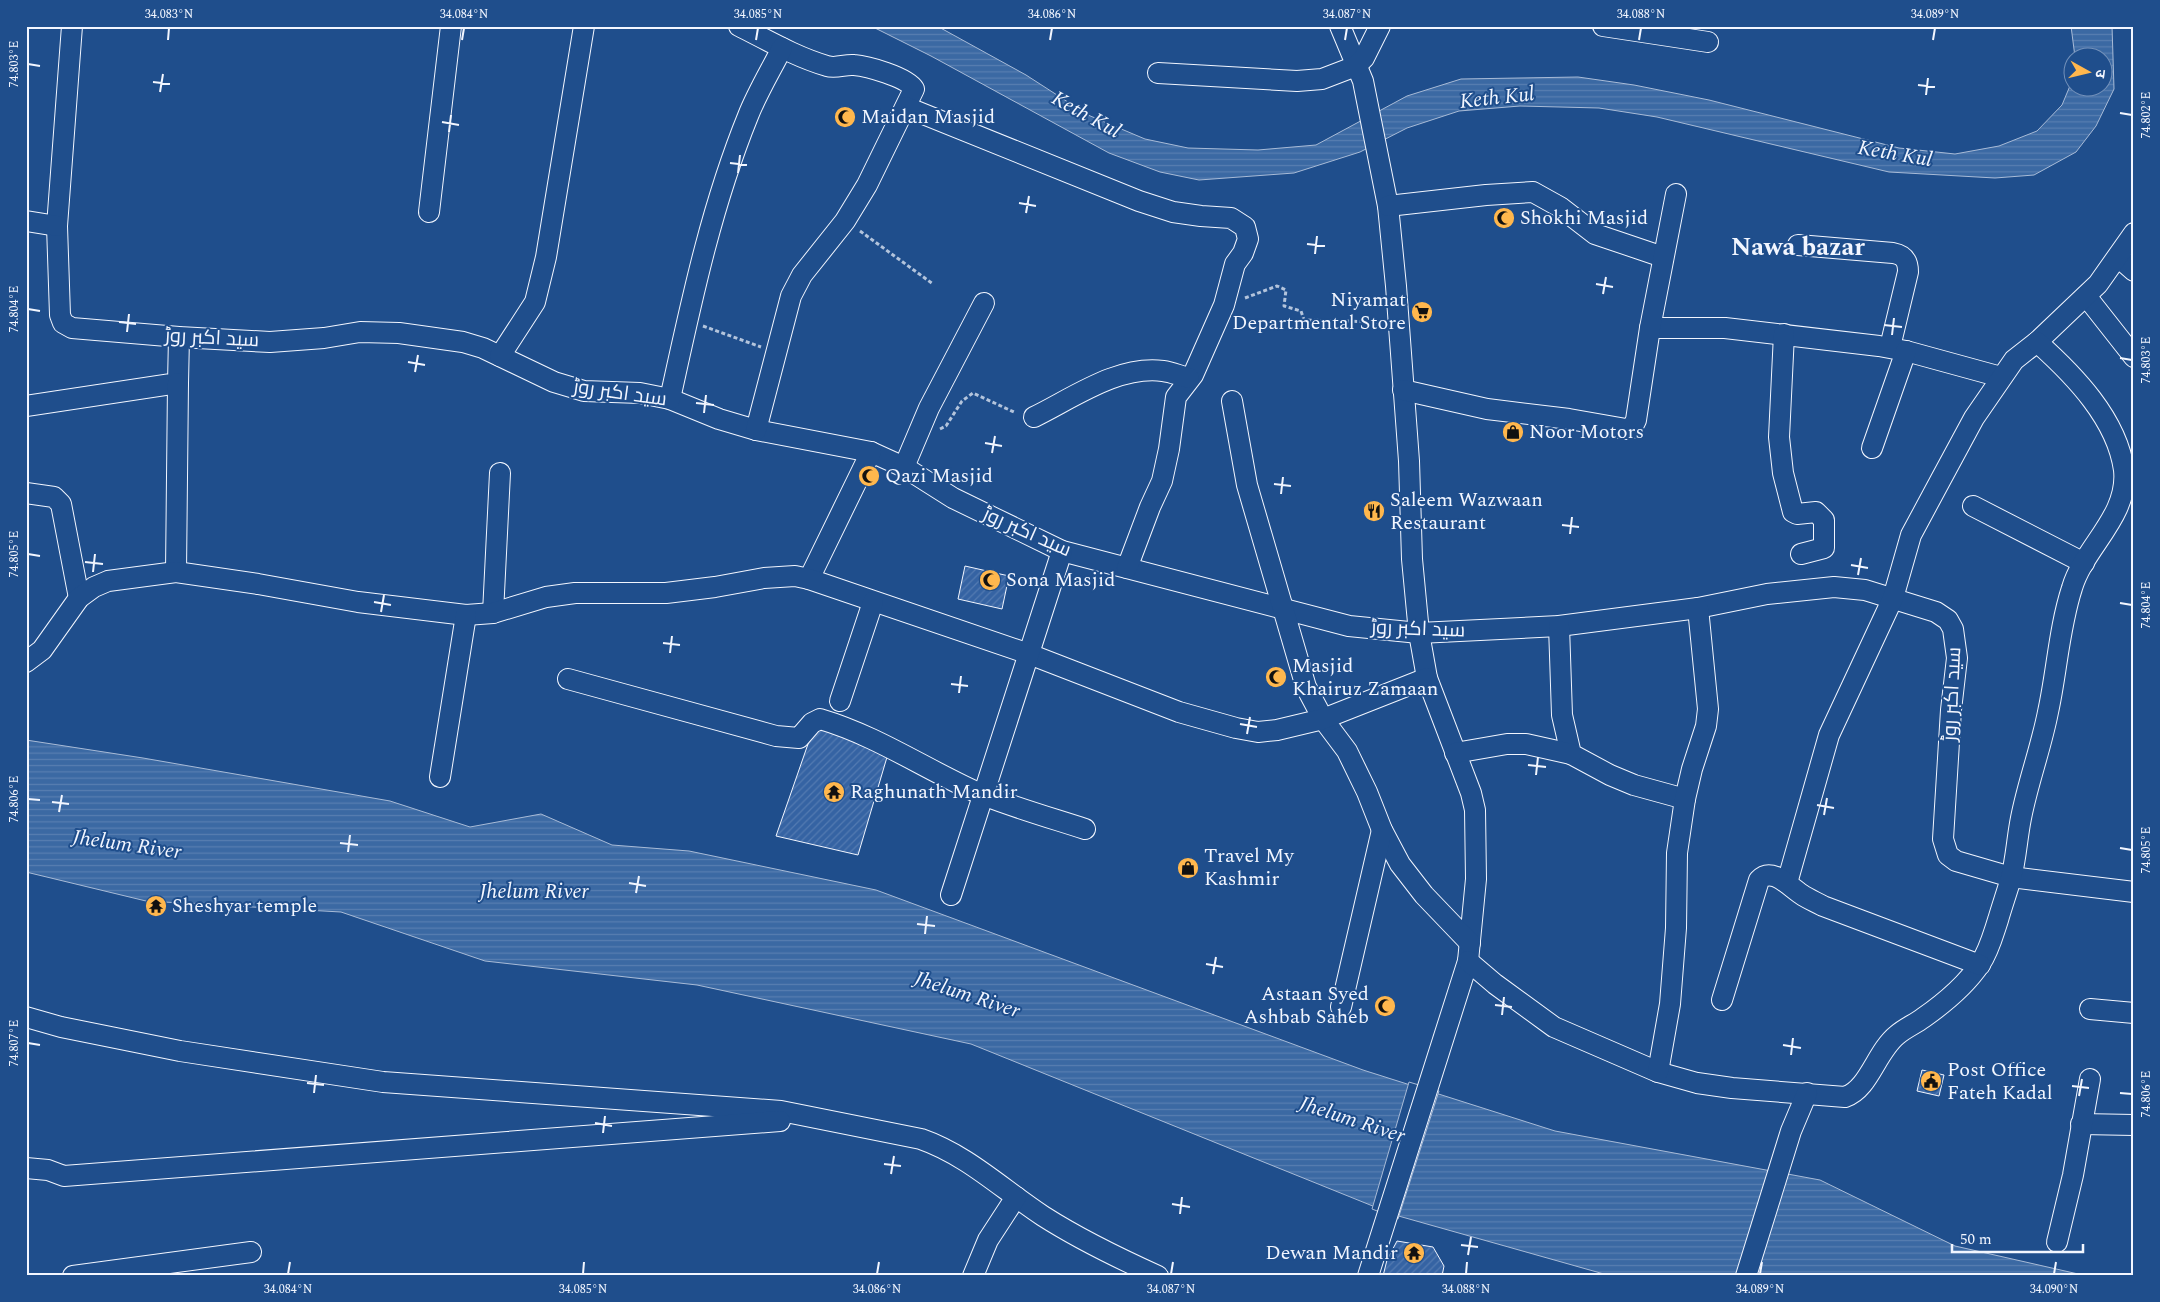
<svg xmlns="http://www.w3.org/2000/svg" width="2160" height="1302" font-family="Spectral,Cairo,'Noto Sans Devanagari',serif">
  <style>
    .water { fill: url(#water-rules); stroke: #a8bbd7 }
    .pier { fill: #1f4e8c; stroke: #a8bbd7 }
    .building { fill: url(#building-hatch); stroke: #f2f6ff }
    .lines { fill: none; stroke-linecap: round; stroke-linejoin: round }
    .minor-casing { stroke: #f2f6ff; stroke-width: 22 }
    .path { stroke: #b3c4dc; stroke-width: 3; stroke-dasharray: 4 2.5; stroke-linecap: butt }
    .minor { stroke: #1f4e8c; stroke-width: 20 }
    .ticks { fill: none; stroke: #f2f6ff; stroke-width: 2 }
    .labels { text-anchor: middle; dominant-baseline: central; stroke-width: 4; stroke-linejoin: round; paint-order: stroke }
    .poi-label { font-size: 20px; fill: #f2f6ff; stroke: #1f4e8c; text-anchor: start }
    .street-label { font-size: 20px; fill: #f2f6ff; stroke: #1f4e8c }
    .water-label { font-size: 21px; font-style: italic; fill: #f2f6ff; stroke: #1f4e8c }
    .district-label { font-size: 25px; font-weight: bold; fill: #f2f6ff; stroke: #1f4e8c }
    .neatline { fill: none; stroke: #f2f6ff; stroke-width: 2 }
    .ticks-label { font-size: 12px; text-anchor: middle; fill: #f2f6ff }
  </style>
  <defs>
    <pattern id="water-rules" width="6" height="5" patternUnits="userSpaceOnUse" patternTransform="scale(1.25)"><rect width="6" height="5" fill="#3b69a3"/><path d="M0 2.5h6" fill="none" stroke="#587fb1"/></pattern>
    <pattern id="building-hatch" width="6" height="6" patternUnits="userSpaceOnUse" patternTransform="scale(1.25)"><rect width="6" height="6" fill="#3563a3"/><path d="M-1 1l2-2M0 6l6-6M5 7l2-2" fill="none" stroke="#537ab1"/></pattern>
  </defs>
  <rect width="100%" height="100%" fill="#1f4e8c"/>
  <g class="water">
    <path d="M871,26H937L1026,75L1088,115L1145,139L1188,148L1258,150L1316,145L1407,96L1461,79L1578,77L1634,85L1709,100L1899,148L1955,154L1999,146L2037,131L2062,105L2072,81V88H2102V58L2075,57L2071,26H2112L2114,89L2096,126L2076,152L2034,175L1995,178L1889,172L1657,117L1599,108L1520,106L1459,111L1407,128L1360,152L1294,173L1199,180L1160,172L1109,153L931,56Z"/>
    <path d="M26,740L143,758L390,801L470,827L541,814L612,845L689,851L876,890L1363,1070L1555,1131L1820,1180L1955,1246L2087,1276H1611L1395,1215L971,1044L697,985L485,961L341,912L146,901L26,872Z"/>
  </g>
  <path class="pier" d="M1409,1082L1439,1091L1398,1219L1372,1209Z"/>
  <g class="building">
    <path d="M965,566L1009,576L1002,609L958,599Z"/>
    <path d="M816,721L890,747L858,855L776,836Z"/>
    <path d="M1922,1070L1944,1075L1939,1096L1917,1091Z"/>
    <path d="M1397,1241L1433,1247L1444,1266L1442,1276H1383L1387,1260Z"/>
  </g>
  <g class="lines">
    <g class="minor-casing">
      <g id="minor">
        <path d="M72,26L57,226L60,315L63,323L72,328L179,337L270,342L324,338L360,332L399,333L463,342L483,348L554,382L584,391L640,393L670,399L719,419L756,430L871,452L904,467L953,498L1062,551L1349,626L1419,633L1559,626L1698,608L1767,594L1834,587L1865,590L1936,612L1948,620L1953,629L1957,658L1951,710L1943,839L1948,855L1956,861L2011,877L2134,892"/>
        <path d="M739,26C767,40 796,57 827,66C836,69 845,64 854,65C867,66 907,77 914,89L867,185L845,221L802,275L791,296L756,430"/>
        <path d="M1340,26L1363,81L1388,206L1396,286L1409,461L1412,559L1419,633L1427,678L1471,793L1475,810L1476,879L1468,961L1368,1276"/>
        <path d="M1603,26L1708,42"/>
        <path d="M1158,73L1297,81L1322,79L1356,66L1364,58L1380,26"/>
        <path d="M906,107L1139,201L1173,212L1201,216L1231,218L1245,227L1248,239L1243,253L1235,264L1224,305L1193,375L1176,397L1169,449L1162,481L1150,507L1127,568"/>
        <path d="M1388,206L1486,195L1533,192L1560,207L1595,234L1663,257"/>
        <path d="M429,212L451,26"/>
        <path d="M26,221L57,226"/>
        <path d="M1798,245L1893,253C1904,255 1908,260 1908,272L1890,347"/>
        <path d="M2118,257L2134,271"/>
        <path d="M2086,296L2134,357"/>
        <path d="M1650,328H1725L1879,346L1906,351L2001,377"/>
        <path d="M1784,334L1779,437L1783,473L1793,512L1797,514L1816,512L1824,520V548L1801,554"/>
        <path d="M500,356L535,302L546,257L584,26"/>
        <path d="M1403,390L1487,409L1569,419L1626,429L1632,428L1636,420L1650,328L1676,194"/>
        <path d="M670,399C691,303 711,207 748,116C757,93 771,70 782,48"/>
        <path d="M1232,401L1247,485L1306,687L1323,719L1347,751L1367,792L1382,830L1400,864L1424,895L1470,943"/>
        <path d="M26,406L178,383L179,337"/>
        <path d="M1034,417C1073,398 1118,365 1163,371C1172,372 1180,376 1189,378"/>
        <path d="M1872,448L1906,351"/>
        <path d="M904,467L929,408L984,303"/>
        <path d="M26,493L54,497L61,504L79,598"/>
        <path d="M1973,506L2084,563"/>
        <path d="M176,572L178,383"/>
        <path d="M809,579L871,452"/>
        <path d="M493,613L500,473"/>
        <path d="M1559,626L1562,715L1571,754L1610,775L1634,785L1685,799"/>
        <path d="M26,662L42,650L79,598L94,587L108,581L176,572L258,584L358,602L466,615L493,613L546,597L575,593H666L715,587L764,578L795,576L809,579L1029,654L1179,712L1236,728L1258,732L1277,730L1323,719L1427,678"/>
        <path d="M568,679L776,736L799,738L812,723L820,719C878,736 928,771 983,795C1016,808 1051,818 1085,829"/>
        <path d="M840,701L873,602"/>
        <path d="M1455,753L1507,744H1526L1571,754"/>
        <path d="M440,777L466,615"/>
        <path d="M1787,883L1829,735L1893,598L1911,535L1940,481L1974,418L2014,360L2037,342L2098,284L2134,233"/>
        <path d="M951,895L1062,551"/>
        <path d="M1468,961L1495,984L1554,1027L1658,1072L1697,1083L1732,1088L1845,1097C1869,1089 1876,1052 1897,1035C1905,1028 1915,1024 1923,1018C1943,1004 1966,985 1980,964C1989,951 1993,935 1998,920C2002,906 2007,892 2011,878C2016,859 2017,838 2021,818C2028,782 2041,748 2048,712C2057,671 2059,628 2072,588C2084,547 2129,516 2124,470C2117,419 2074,375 2037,342"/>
        <path d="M1722,1000L1759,880C1772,866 1790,887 1801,894C1808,899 1816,902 1823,906L1980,965"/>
        <path d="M1341,1007L1382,830"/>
        <path d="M2090,1009L2134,1013"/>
        <path d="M26,1017L61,1027L180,1051L383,1082L781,1111L921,1139C967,1155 1002,1189 1043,1216C1079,1239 1118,1258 1158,1276"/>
        <path d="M1658,1072L1670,1004L1676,928L1677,853L1685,799L1692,769L1706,726L1708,709L1698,608"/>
        <path d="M2081,1124L2134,1125"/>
        <path d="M26,1168L48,1170L64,1176L780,1121"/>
        <path d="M2057,1242L2073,1175L2090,1079"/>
        <path d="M73,1276L251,1252"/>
        <path d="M973,1276L988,1240L1016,1197"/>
        <path d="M1746,1276L1791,1131L1807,1093"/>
      </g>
    </g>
    <g class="path">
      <path d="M860,231L933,284"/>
      <path d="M1245,298L1277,286L1286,290L1284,306L1301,311L1304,320L1380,322"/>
      <path d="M703,326L761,347"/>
      <path d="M940,429L946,426L962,401L973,393L1016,413"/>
    </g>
    <use href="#minor" class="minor"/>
  </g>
  <path class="ticks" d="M168,40L169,28M462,40L464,28M756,40L758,28M1050,40L1052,28M1345,40L1347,28M1639,40L1641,28M1933,40L1935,28M28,64L40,66M153,82L170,84M1918,85L1935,87M160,92L163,74M1926,95L1928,78M2120,113L2132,115M442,122L459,125M449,132L451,115M730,163L747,165M738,173L740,155M1019,203L1036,206M1026,213L1029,196M1307,244L1325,246M1315,254L1317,236M1596,284L1613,287M1603,294L1606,277M28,309L40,311M119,322L136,324M1884,325L1902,327M127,332L129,314M1892,335L1894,318M2120,358L2132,360M408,362L425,365M415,372L418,355M696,403L714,405M704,413L706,395M985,443L1002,446M992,453L995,436M1274,484L1291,486M1281,494L1283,477M1562,525L1579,527M1570,534L1572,517M28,554L40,556M85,562L103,564M1851,565L1868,568M93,572L95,554M1858,575L1861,558M374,602L391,605M2120,603L2132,605M381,612L384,595M663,643L680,645M670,653L672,636M951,684L968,686M959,693L961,676M1240,724L1257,727M1247,734L1250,717M1528,765L1546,767M1536,775L1538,757M28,799L40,800M52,802L69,804M1817,805L1834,808M59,812L62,795M1824,815L1827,798M340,843L358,845M2120,848L2132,850M348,852L350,835M629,883L646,886M636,893L639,876M917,924L935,926M925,934L927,916M1206,964L1223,967M1213,974L1216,957M1495,1005L1512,1007M1502,1015L1504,997M28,1043L40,1045M1783,1045L1801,1048M1791,1055L1793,1038M307,1083L324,1085M2072,1086L2089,1088M314,1093L316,1075M2120,1093L2132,1094M2079,1096L2082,1079M595,1123L612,1126M603,1133L605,1116M884,1164L901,1166M891,1174L894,1156M1172,1204L1190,1207M1180,1214L1182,1197M1461,1245L1478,1247M1468,1255L1471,1237M288,1274L290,1262M583,1274L584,1262M877,1274L879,1262M1171,1274L1173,1262M1466,1274L1467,1262M1760,1274L1762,1262M2054,1274L2056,1262"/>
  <defs>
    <g id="mosque-disc" transform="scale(1.125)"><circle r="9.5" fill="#ffb74d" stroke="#1f4e8c"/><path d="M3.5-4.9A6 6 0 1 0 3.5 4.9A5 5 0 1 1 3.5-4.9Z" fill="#111"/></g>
    <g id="supermarket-disc" transform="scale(1.125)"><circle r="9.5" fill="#ffb74d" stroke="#1f4e8c"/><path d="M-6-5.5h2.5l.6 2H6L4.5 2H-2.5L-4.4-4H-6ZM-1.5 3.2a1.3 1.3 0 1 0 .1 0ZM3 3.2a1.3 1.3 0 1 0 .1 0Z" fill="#111"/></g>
    <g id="shop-disc" transform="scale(1.125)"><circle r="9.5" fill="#ffb74d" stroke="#1f4e8c"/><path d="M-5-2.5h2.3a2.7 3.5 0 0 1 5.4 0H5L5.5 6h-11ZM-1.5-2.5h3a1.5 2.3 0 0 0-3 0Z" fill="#111"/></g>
    <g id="restaurant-disc" transform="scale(1.125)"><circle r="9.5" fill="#ffb74d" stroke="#1f4e8c"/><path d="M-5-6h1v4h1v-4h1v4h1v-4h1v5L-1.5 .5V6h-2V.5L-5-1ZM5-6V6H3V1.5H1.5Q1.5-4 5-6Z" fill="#111"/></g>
    <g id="temple-disc" transform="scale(1.125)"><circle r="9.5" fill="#ffb74d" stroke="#1f4e8c"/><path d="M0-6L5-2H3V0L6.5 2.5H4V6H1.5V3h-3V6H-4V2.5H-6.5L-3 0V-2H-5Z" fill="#111"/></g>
    <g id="civic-disc" transform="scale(1.125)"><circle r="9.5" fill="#ffb74d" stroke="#1f4e8c"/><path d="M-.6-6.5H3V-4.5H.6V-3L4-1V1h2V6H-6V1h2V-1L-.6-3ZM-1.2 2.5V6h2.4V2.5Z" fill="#111"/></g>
  </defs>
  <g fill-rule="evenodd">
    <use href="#mosque-disc" x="845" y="117"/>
    <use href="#mosque-disc" x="1504" y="218"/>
    <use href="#supermarket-disc" x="1422" y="312"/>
    <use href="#shop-disc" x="1513" y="432"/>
    <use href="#mosque-disc" x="869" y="476"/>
    <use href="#restaurant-disc" x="1374" y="511"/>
    <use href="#mosque-disc" x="990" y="580"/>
    <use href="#mosque-disc" x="1276" y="677"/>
    <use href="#temple-disc" x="834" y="792"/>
    <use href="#shop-disc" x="1188" y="868"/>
    <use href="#temple-disc" x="156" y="906"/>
    <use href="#mosque-disc" x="1385" y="1006"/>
    <use href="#civic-disc" x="1931" y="1081"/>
    <use href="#temple-disc" x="1414" y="1253"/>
  </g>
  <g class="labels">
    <g class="poi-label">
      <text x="861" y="117">Maidan Masjid</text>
      <text x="1520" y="218">Shokhi Masjid</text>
      <text x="1406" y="300" text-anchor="end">Niyamat<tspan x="1406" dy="23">Departmental Store</tspan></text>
      <text x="1529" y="432">Noor Motors</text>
      <text x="885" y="476">Qazi Masjid</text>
      <text x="1390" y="500">Saleem Wazwaan<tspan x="1390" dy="23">Restaurant</tspan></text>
      <text x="1006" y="580">Sona Masjid</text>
      <text x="1292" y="666">Masjid<tspan x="1292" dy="23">Khairuz Zamaan</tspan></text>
      <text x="850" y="792">Raghunath Mandir</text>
      <text x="1204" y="856">Travel My<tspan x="1204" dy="23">Kashmir</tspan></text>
      <text x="172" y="906">Sheshyar temple</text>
      <text x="1369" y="994" text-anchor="end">Astaan Syed<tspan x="1369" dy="23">Ashbab Saheb</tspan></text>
      <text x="1947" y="1070">Post Office<tspan x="1947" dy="23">Fateh Kadal</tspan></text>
      <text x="1398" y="1253" text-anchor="end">Dewan Mandir</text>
    </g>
    <g class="street-label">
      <text transform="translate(212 338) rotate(3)">سید اکبر روڑ</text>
      <text transform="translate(620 393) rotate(8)">سید اکبر روڑ</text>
      <text transform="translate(1027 532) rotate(24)">سید اکبر روڑ</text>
      <text transform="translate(1418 629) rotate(2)">سید اکبر روڑ</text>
      <text transform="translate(1952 694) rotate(-87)">سید اکبر روڑ</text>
    </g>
    <g class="water-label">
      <text transform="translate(1497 98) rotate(-6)">Keth Kul</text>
      <text transform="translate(1086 115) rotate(29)">Keth Kul</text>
      <text transform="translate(1895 154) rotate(10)">Keth Kul</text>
      <text transform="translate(127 845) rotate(8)">Jhelum River</text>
      <text x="534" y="892">Jhelum River</text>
      <text transform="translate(967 995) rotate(18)">Jhelum River</text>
      <text transform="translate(1352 1120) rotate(18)">Jhelum River</text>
    </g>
    <g class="district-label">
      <text x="1798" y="248">Nawa bazar</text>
    </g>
  </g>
  <rect width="2160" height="1302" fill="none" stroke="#1f4e8c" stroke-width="55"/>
  <g transform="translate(2088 72) rotate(98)"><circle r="24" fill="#1f4e8c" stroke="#7391ba"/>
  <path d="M0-4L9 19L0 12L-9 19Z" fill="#ffb74d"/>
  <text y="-8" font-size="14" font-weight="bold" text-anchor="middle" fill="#f2f6ff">उ</text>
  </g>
  <path d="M1952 1244v8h131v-8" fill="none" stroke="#f2f6ff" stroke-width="2.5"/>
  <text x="1960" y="1244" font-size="15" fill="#f2f6ff" stroke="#1f4e8c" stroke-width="4" paint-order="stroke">50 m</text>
  <rect x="28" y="28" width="2104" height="1246" class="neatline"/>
  <g class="ticks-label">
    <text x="169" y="18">34.083°N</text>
    <text x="464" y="18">34.084°N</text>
    <text x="758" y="18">34.085°N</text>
    <text x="1052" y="18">34.086°N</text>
    <text x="1347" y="18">34.087°N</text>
    <text x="1641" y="18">34.088°N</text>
    <text x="1935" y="18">34.089°N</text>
    <text transform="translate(14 64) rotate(-90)" y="4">74.803°E</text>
    <text transform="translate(2146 115) rotate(-90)" y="4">74.802°E</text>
    <text transform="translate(14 309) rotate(-90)" y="4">74.804°E</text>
    <text transform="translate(2146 360) rotate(-90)" y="4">74.803°E</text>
    <text transform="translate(14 554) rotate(-90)" y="4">74.805°E</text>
    <text transform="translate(2146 605) rotate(-90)" y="4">74.804°E</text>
    <text transform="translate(14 799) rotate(-90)" y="4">74.806°E</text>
    <text transform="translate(2146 850) rotate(-90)" y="4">74.805°E</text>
    <text transform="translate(14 1043) rotate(-90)" y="4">74.807°E</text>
    <text transform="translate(2146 1094) rotate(-90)" y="4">74.806°E</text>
    <text x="288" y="1293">34.084°N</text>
    <text x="583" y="1293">34.085°N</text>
    <text x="877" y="1293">34.086°N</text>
    <text x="1171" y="1293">34.087°N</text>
    <text x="1466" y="1293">34.088°N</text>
    <text x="1760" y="1293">34.089°N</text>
    <text x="2054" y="1293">34.090°N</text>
  </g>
</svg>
